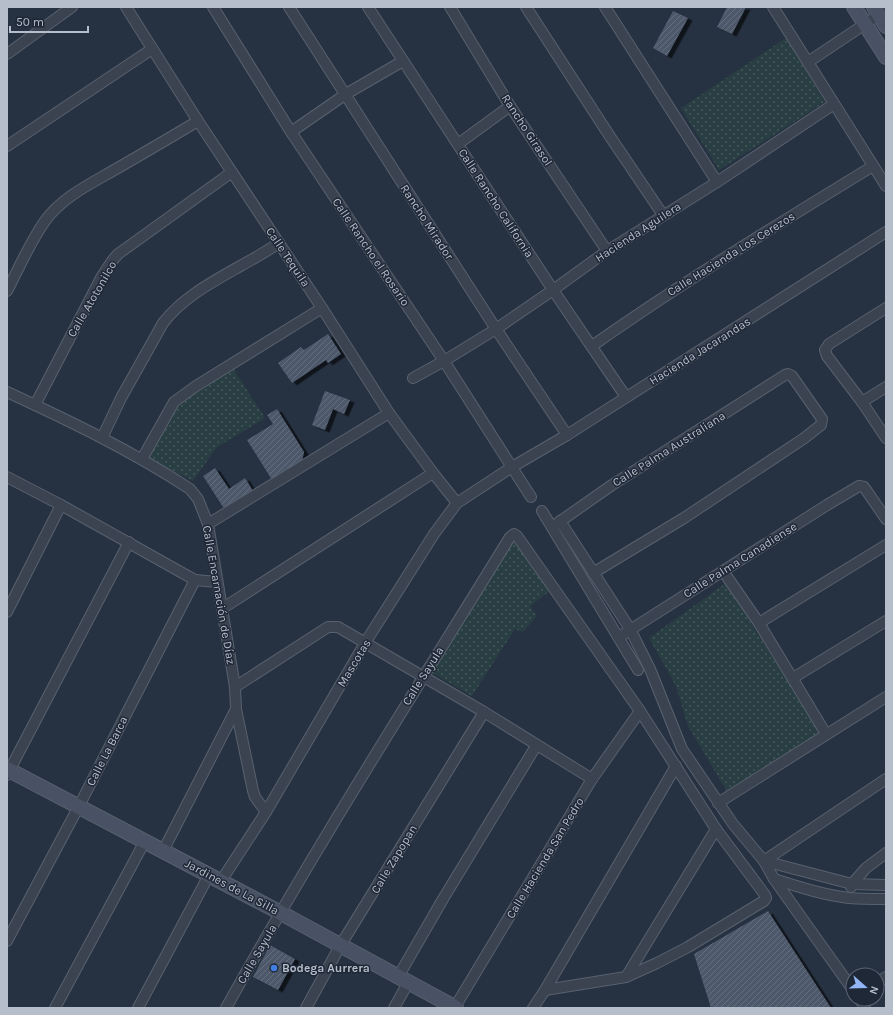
<svg xmlns="http://www.w3.org/2000/svg" width="893" height="1015" font-family="Karla,sans-serif">
  <style>
    .grass { fill: url(#grass-dots) }
    .building { fill: url(#building-hatch); filter: url(#shadow) }
    .lines { fill: none; stroke-linecap: round; stroke-linejoin: round }
    .street-casing { stroke: #58616e; stroke-width: 12 }
    .secondary-casing { stroke: #58616e; stroke-width: 16 }
    .street { stroke: #3b4351; stroke-width: 10 }
    .secondary { stroke: #495264; stroke-width: 14 }
    .shop-dot { fill: #3f7fe0; stroke: #1f2836; stroke-width: 1.5 }
    .labels { text-anchor: middle; dominant-baseline: central; stroke-width: 3; stroke-linejoin: round; paint-order: stroke }
    .street-label { font-size: 12px; fill: #b7becb; stroke: #1f2836 }
    .poi-label { font-size: 12px; font-weight: bold; fill: #b7becb; stroke: #1f2836; text-anchor: start }
  </style>
  <defs>
    <pattern id="grass-dots" width="8" height="8" patternUnits="userSpaceOnUse"><rect width="8" height="8" fill="#293e42"/><path d="M2 2h.1M6 6h.1" fill="none" stroke="#46585c" stroke-width="1.8" stroke-linecap="round"/></pattern>
    <pattern id="building-hatch" width="6" height="6" patternUnits="userSpaceOnUse"><rect width="6" height="6" fill="#4d586a"/><path d="M-1 1l2-2M0 6l6-6M5 7l2-2" fill="none" stroke="#646e7e"/></pattern>
    <filter id="shadow"><feDropShadow dx="4.5" dy="2.5" stdDeviation="0" flood-color="#0009"/></filter>
  </defs>
  <rect width="100%" height="100%" fill="#263141"/>
  <g class="grass">
    <path d="M786,38L825,102L719,170L681,108Z"/>
    <path d="M233,368L265,418L216,448L193,481L148,458L180,403Z"/>
    <path d="M516,540L550,591L530,606L537,616L523,632L515,629L472,696L431,672L513,542Z"/>
    <path d="M726,583L820,733L729,795L688,726L676,686L649,638Z"/>
  </g>
  <g class="building">
    <path d="M727,7H746L732,34L717,27Z"/>
    <path d="M673,11L688,18L667,56L653,48Z"/>
    <path d="M328,334L341,354L328,363L326,360L292,383L278,363L301,347L304,350Z"/>
    <path d="M325,391L350,400L344,414L333,409L325,430L312,425Z"/>
    <path d="M277,409L304,452L302,461L272,480L247,440L273,424L267,415Z"/>
    <path d="M215,468L229,489L245,478L253,491L225,510L203,476Z"/>
    <path d="M768,911L831,1008H711L694,954Z"/>
    <path d="M270,945L295,959L278,990L253,977Z"/>
  </g>
  <g class="lines">
    <g class="street-casing">
      <g id="street">
        <path d="M126,7L198,121L322,308L389,413L433,473L457,503"/>
        <path d="M213,7L291,132L444,361L531,497"/>
        <path d="M289,7L496,329L567,435"/>
        <path d="M368,7L553,290L626,397"/>
        <path d="M450,7L510,106L607,251"/>
        <path d="M526,7L609,135L663,215"/>
        <path d="M605,7L717,182"/>
        <path d="M773,7L886,186"/>
        <path d="M7,54L72,7"/>
        <path d="M808,62L886,10"/>
        <path d="M291,132L346,94L403,61"/>
        <path d="M458,144L510,106"/>
        <path d="M7,146L152,49"/>
        <path d="M7,291C19,268 30,242 45,221C62,197 92,183 116,169C144,153 171,137 198,121"/>
        <path d="M886,308L829,344L825,350L827,356L862,402L886,438"/>
        <path d="M592,346C683,282 778,224 873,166"/>
        <path d="M413,378L444,361L496,329L553,290L607,251L717,182L834,104"/>
        <path d="M7,392C70,421 132,451 190,489L198,499L208,524L235,687L236,709L253,791L255,797L266,812"/>
        <path d="M862,402L886,387"/>
        <path d="M35,405L102,276L112,261L118,254L232,172"/>
        <path d="M102,438L121,398L163,323C183,297 214,281 242,265C255,258 267,251 279,243"/>
        <path d="M142,459L174,402L196,386L322,308"/>
        <path d="M7,477L61,505L195,580"/>
        <path d="M542,511L638,670"/>
        <path d="M560,521L630,629L650,669L682,749L733,824L764,861L774,879L853,990"/>
        <path d="M208,524L389,413"/>
        <path d="M552,527L612,485L785,375L788,374L792,376L822,419L821,425L803,439L684,518L593,573"/>
        <path d="M723,571L759,623L826,734"/>
        <path d="M223,608L433,473"/>
        <path d="M7,612L61,505"/>
        <path d="M759,623L886,545"/>
        <path d="M619,637L827,505L859,486L864,487L886,519"/>
        <path d="M793,678L886,621"/>
        <path d="M235,687L328,627H338L484,712L592,779"/>
        <path d="M7,775L129,542"/>
        <path d="M718,803L886,697"/>
        <path d="M163,851L236,709"/>
        <path d="M764,861L886,779"/>
        <path d="M764,861L852,884L886,885"/>
        <path d="M774,879C799,887 823,895 849,898C861,899 874,899 886,899"/>
        <path d="M221,881L266,812L365,643L434,534L457,503L512,467L567,435L886,232"/>
        <path d="M851,887L852,884L866,868L886,853"/>
        <path d="M7,941L79,806L195,580L217,582"/>
        <path d="M398,977L443,899L536,746"/>
        <path d="M626,977L716,829"/>
        <path d="M877,983L886,977"/>
        <path d="M860,999L865,1008"/>
        <path d="M455,1007L592,779L640,711"/>
        <path d="M55,1008L145,841"/>
        <path d="M138,1008L209,875"/>
        <path d="M226,1008C315,848 414,693 510,537L514,534L517,536L640,711L716,829L765,895L766,898L764,901L688,947L657,963L626,977L545,990"/>
        <path d="M306,1008L340,946L484,712"/>
        <path d="M394,1008L408,983"/>
        <path d="M533,1008L545,990L676,766"/>
      </g>
    </g>
    <g class="secondary-casing">
      <g id="secondary">
        <path d="M854,7L886,57"/>
        <path d="M874,7L886,26"/>
        <path d="M7,769L281,913L456,1008"/>
      </g>
    </g>
    <use href="#street" class="street"/>
    <use href="#secondary" class="secondary"/>
  </g>
  <circle class="shop-dot" cx="274" cy="968" r="4"/>
  <g class="labels">
    <g class="street-label">
      <text transform="translate(527 130) rotate(57)">Rancho Girasol</text>
      <text transform="translate(496 203) rotate(57)">Calle Rancho California</text>
      <text transform="translate(427 222) rotate(57)">Rancho Mirador</text>
      <text transform="translate(638 232) rotate(-33)">Hacienda Aguilera</text>
      <text transform="translate(371 252) rotate(56)">Calle Rancho el Rosario</text>
      <text transform="translate(731 254) rotate(-32)">Calle Hacienda Los Cerezos</text>
      <text transform="translate(288 257) rotate(56)">Calle Tequila</text>
      <text transform="translate(92 299) rotate(-60)">Calle Atotonilco</text>
      <text transform="translate(700 351) rotate(-32)">Hacienda Jacarandas</text>
      <text transform="translate(669 449) rotate(-32)">Calle Palma Australiana</text>
      <text transform="translate(740 560) rotate(-32)">Calle Palma Canadiense</text>
      <text transform="translate(219 595) rotate(80)">Calle Encarnación de Díaz</text>
      <text transform="translate(354 663) rotate(-59)">Mascotas</text>
      <text transform="translate(423 676) rotate(-58)">Calle Sayula</text>
      <text transform="translate(107 751) rotate(-63)">Calle La Barca</text>
      <text transform="translate(545 858) rotate(-59)">Calle Hacienda San Pedro</text>
      <text transform="translate(394 859) rotate(-59)">Calle Zapopan</text>
      <text transform="translate(232 887) rotate(28)">Jardines de La Silla</text>
      <text transform="translate(257 954) rotate(-60)">Calle Sayula</text>
    </g>
    <g class="poi-label">
      <text x="282" y="968">Bodega Aurrera</text>
    </g>
  </g>
  <rect width="893" height="1015" fill="none" stroke="#b7becb" stroke-width="16"/>
  <g transform="translate(865 987) rotate(110)"><circle r="19" fill="#1f2836" stroke="#5c6472"/>
  <path d="M0-3L7 15L0 10L-7 15Z" fill="#91b5f6"/>
  <text y="-6" font-size="11" font-weight="bold" text-anchor="middle" fill="#b7becb">N</text>
  </g>
  <path d="M10 26v6h78v-6" fill="none" stroke="#b7becb" stroke-width="2"/>
  <text x="16" y="26" font-size="12" fill="#b7becb" stroke="#1f2836" stroke-width="3" paint-order="stroke">50 m</text>
</svg>
